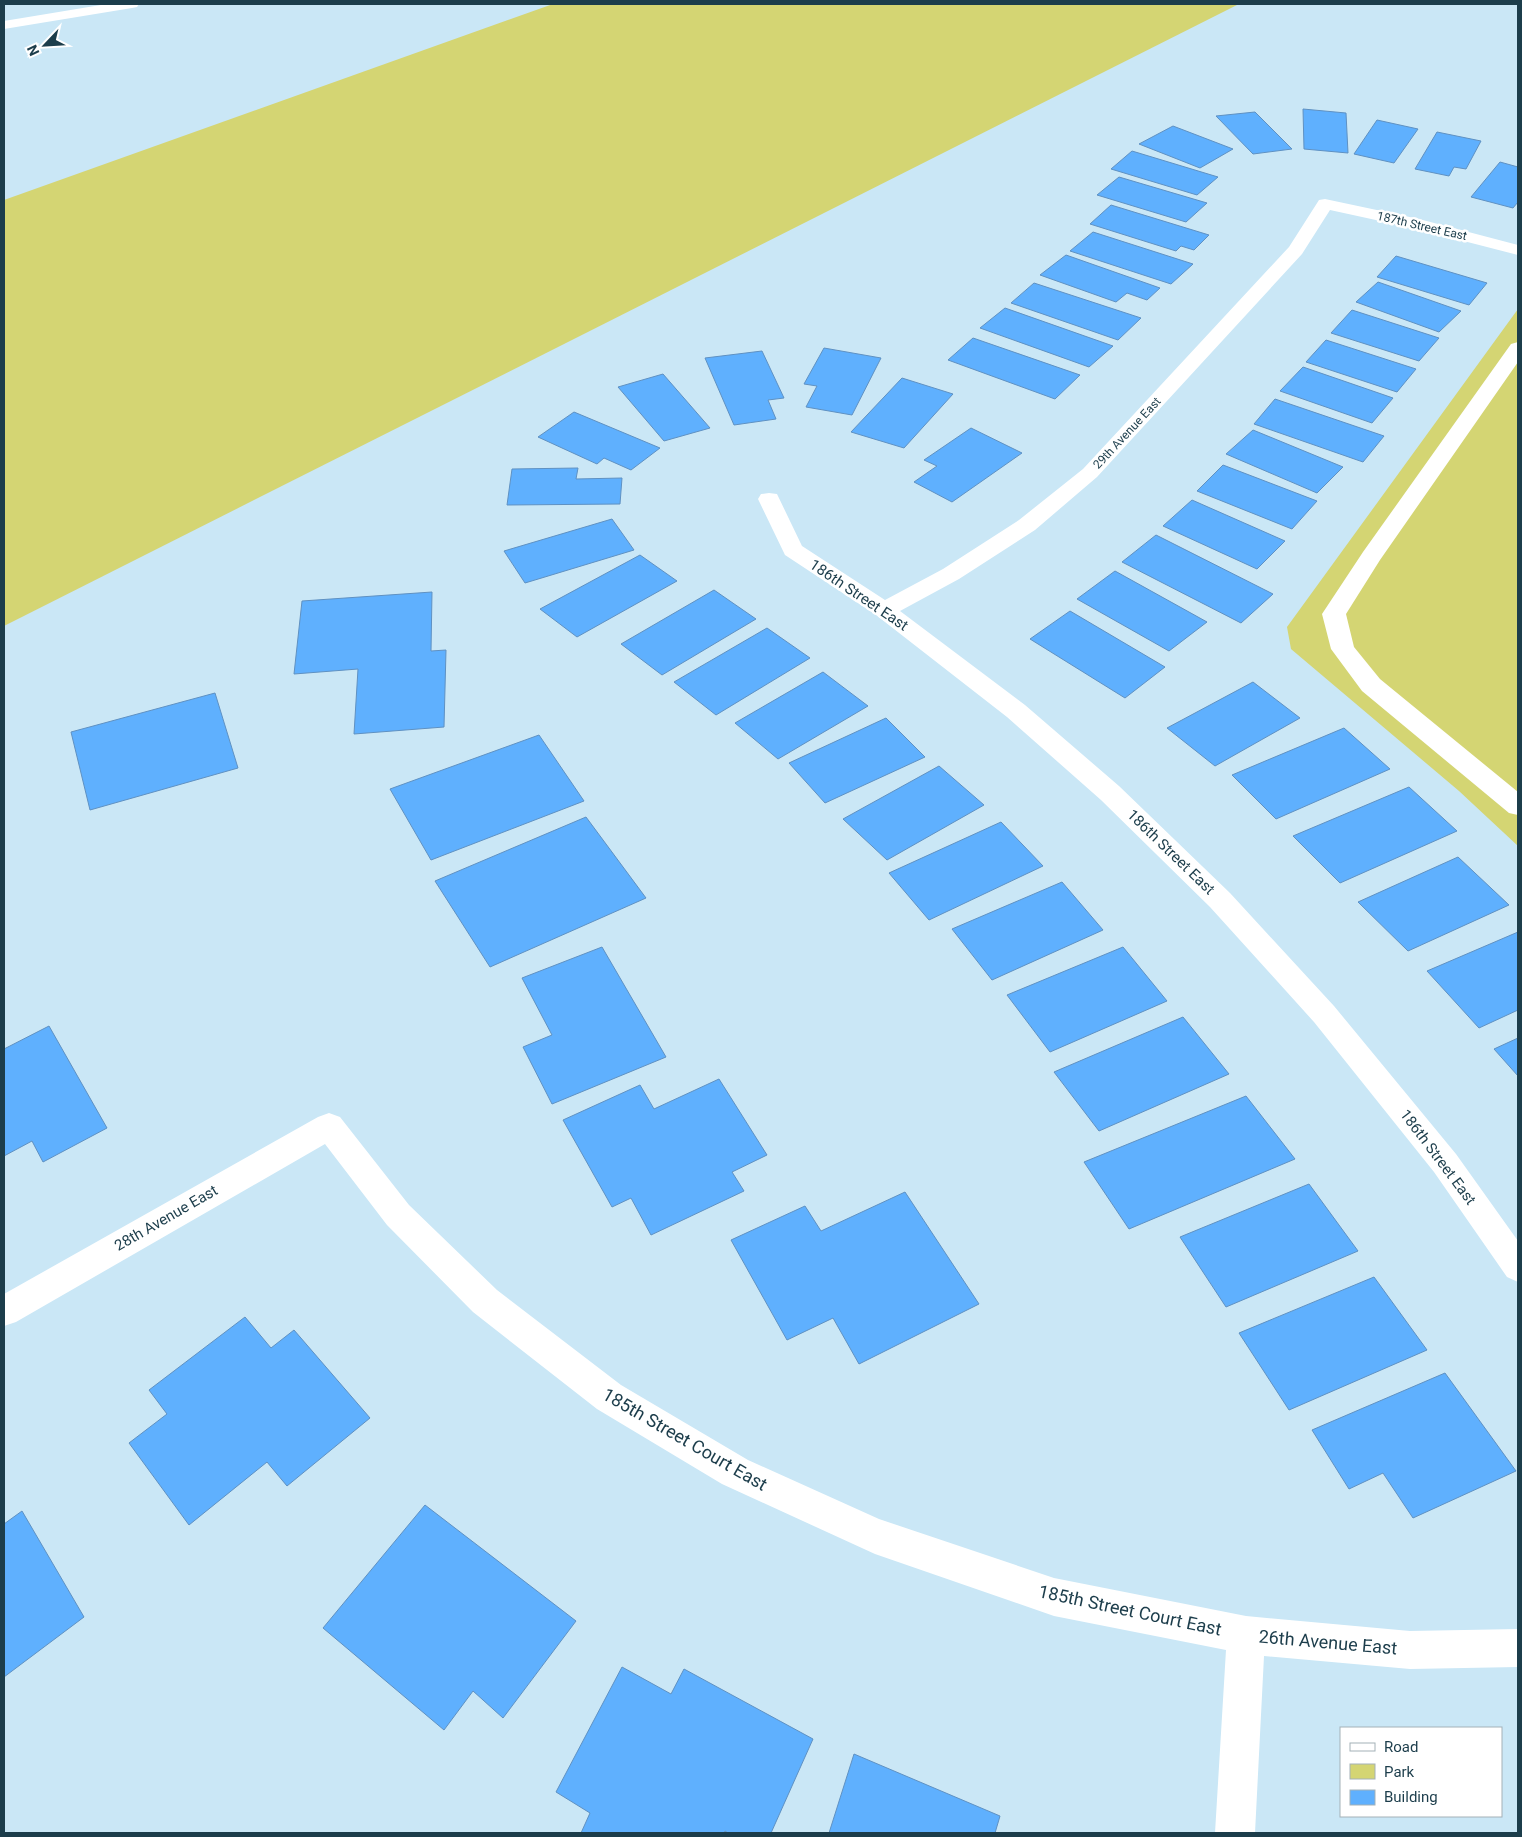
<svg xmlns="http://www.w3.org/2000/svg" width="1522" height="1837" font-family="Roboto,sans-serif">
  <style>
    .green { fill: #d4d573 }
    .building { fill: #5fb0fe; stroke: #5f91c2 }
    .lines { fill: none; stroke-linecap: round; stroke-linejoin: round }
    .minor { fill: #fff; fill-rule: evenodd }
    .labels { text-anchor: middle; dominant-baseline: central; stroke-width: 5; stroke-linejoin: round; paint-order: stroke }
    .far-street-label { font-size: 12px; fill: #1c3d4b; stroke: #fff }
    .street-label { font-size: 15px; fill: #1c3d4b; stroke: #fff }
    .near-street-label { font-size: 18px; fill: #1c3d4b; stroke: #fff }
  </style>
  <rect width="100%" height="100%" fill="#cae7f6"/>
  <g class="green">
    <path d="M553,4H1239L4,626V200Z"/>
    <path d="M1518,309L1517,382L1518,846L1459,791L1291,649L1287,627Z"/>
  </g>
  <g class="building">
    <path d="M1303,109L1346,113L1348,153L1304,149Z"/>
    <path d="M1255,112L1292,149L1253,154L1216,116Z"/>
    <path d="M1377,120L1418,129L1394,163L1354,154Z"/>
    <path d="M1173,126L1233,149L1200,168L1139,144Z"/>
    <path d="M1437,132L1481,141L1466,169L1454,167L1449,176L1415,169Z"/>
    <path d="M1132,151L1218,177L1197,195L1111,169Z"/>
    <path d="M1500,162L1518,167V202L1513,208L1471,197Z"/>
    <path d="M1119,177L1207,203L1186,222L1097,195Z"/>
    <path d="M1111,205L1209,235L1194,250L1181,246L1176,251L1090,224Z"/>
    <path d="M1093,232L1193,264L1171,284L1070,251Z"/>
    <path d="M1066,255L1160,288L1147,300L1127,293L1116,302L1040,275Z"/>
    <path d="M1396,256L1487,283L1469,305L1377,277Z"/>
    <path d="M1378,282L1461,311L1439,332L1356,302Z"/>
    <path d="M1034,283L1141,318L1118,340L1011,303Z"/>
    <path d="M1005,308L1113,346L1089,367L980,328Z"/>
    <path d="M1352,310L1439,338L1419,361L1331,333Z"/>
    <path d="M973,338L1080,375L1055,399L948,360Z"/>
    <path d="M1326,340L1416,369L1397,392L1306,362Z"/>
    <path d="M824,348L881,358L852,415L806,407L817,386L804,384Z"/>
    <path d="M762,351L784,398L768,400L776,419L734,425L705,358Z"/>
    <path d="M1303,367L1393,398L1372,423L1280,391Z"/>
    <path d="M663,374L710,428L664,441L618,387Z"/>
    <path d="M902,378L953,394L904,448L851,432Z"/>
    <path d="M1275,399L1384,436L1363,462L1254,424Z"/>
    <path d="M574,412L660,448L631,470L604,458L597,464L538,437Z"/>
    <path d="M971,428L1022,453L952,502L914,482L937,466L924,460Z"/>
    <path d="M1253,430L1343,467L1317,493L1226,454Z"/>
    <path d="M1223,465L1317,501L1292,529L1197,491Z"/>
    <path d="M578,468L576,479L622,478L620,504L507,505L512,469Z"/>
    <path d="M1192,500L1285,541L1257,569L1163,526Z"/>
    <path d="M612,519L634,550L525,583L504,551Z"/>
    <path d="M1156,535L1273,594L1241,623L1122,562Z"/>
    <path d="M640,555L677,581L577,637L540,609Z"/>
    <path d="M1115,571L1207,622L1169,651L1077,599Z"/>
    <path d="M714,590L756,619L662,675L621,644Z"/>
    <path d="M432,592L431,651L446,650L444,727L354,734L358,669L294,674L302,601Z"/>
    <path d="M1070,611L1165,667L1125,698L1030,639Z"/>
    <path d="M767,628L810,658L716,715L674,682Z"/>
    <path d="M823,672L868,706L778,759L735,723Z"/>
    <path d="M1253,682L1300,718L1215,766L1167,728Z"/>
    <path d="M215,693L238,768L90,810L71,732Z"/>
    <path d="M886,718L925,757L825,803L789,763Z"/>
    <path d="M1344,728L1390,769L1276,819L1232,775Z"/>
    <path d="M539,735L584,801L431,860L390,789Z"/>
    <path d="M939,766L984,805L887,860L843,819Z"/>
    <path d="M1409,787L1457,831L1340,883L1293,836Z"/>
    <path d="M586,817L646,898L490,967L435,881Z"/>
    <path d="M1001,822L1043,866L929,920L889,873Z"/>
    <path d="M1458,857L1509,905L1408,951L1358,902Z"/>
    <path d="M1062,882L1103,930L992,980L952,929Z"/>
    <path d="M1518,932V1010L1479,1028L1427,971Z"/>
    <path d="M602,947L666,1057L552,1104L523,1047L552,1035L522,978Z"/>
    <path d="M1123,947L1167,1001L1050,1052L1007,995Z"/>
    <path d="M1183,1017L1229,1074L1099,1131L1054,1072Z"/>
    <path d="M49,1026L107,1128L43,1162L32,1141L4,1156V1049Z"/>
    <path d="M1518,1038V1076L1494,1049Z"/>
    <path d="M719,1079L767,1155L732,1172L744,1191L651,1235L631,1198L612,1207L563,1120L640,1085L654,1109Z"/>
    <path d="M1246,1096L1295,1159L1129,1229L1084,1162Z"/>
    <path d="M1309,1184L1358,1251L1226,1307L1180,1237Z"/>
    <path d="M905,1192L979,1304L859,1364L833,1318L787,1340L731,1240L805,1206L821,1231Z"/>
    <path d="M1374,1277L1427,1350L1289,1410L1239,1333Z"/>
    <path d="M245,1317L271,1348L294,1330L370,1418L287,1486L267,1462L189,1525L129,1443L167,1414L149,1390Z"/>
    <path d="M1445,1373L1516,1471L1413,1518L1383,1473L1349,1489L1312,1430Z"/>
    <path d="M425,1505L576,1621L503,1718L473,1691L444,1730L323,1628Z"/>
    <path d="M22,1511L84,1617L4,1677V1524Z"/>
    <path d="M622,1667L671,1694L684,1669L813,1739L771,1833H728L725,1831L724,1833H581L590,1813L556,1792Z"/>
    <path d="M854,1754L1000,1816L995,1833H829Z"/>
  </g>
  <g class="lines">
    <g class="minor">
      <path d="M107,4H139L137,7L132,8L4,29V21Z"/>
      <path d="M1325,199L1419,219L1518,245V255L1417,229L1330,210L1302,254L1097,477L1035,530L959,579L900,611L1025,705L1119,786L1230,893L1334,1006L1456,1154L1518,1241V1282L1507,1277L1434,1172L1314,1022L1210,907L1101,800L1007,717L876,615L785,555L758,499L761,494L769,493L777,494L802,546L885,600L943,569L1019,520L1083,469L1289,247L1319,200Z"/>
      <path d="M1518,342V362L1380,560L1346,614L1354,647L1380,679L1518,792V815L1509,813L1362,691L1331,649L1322,614L1363,552L1511,344Z"/>
      <path d="M329,1113L340,1117L409,1205L497,1290L621,1385L748,1460L879,1519L1054,1578L1246,1616L1410,1631L1518,1629V1667L1410,1669L1264,1656L1255,1833H1215L1226,1650L1054,1616L875,1554L722,1484L597,1409L473,1312L387,1225L325,1144L16,1322L4,1326V1294L318,1117Z"/>
    </g>
  </g>
  <g class="labels">
    <g class="far-street-label">
      <text transform="translate(1422 226) rotate(13)">187th Street East</text>
      <text transform="translate(1127 433) rotate(-47)">29th Avenue East</text>
    </g>
    <g class="street-label">
      <text transform="translate(859 595) rotate(34)">186th Street East</text>
      <text transform="translate(1171 852) rotate(44)">186th Street East</text>
      <text transform="translate(1438 1157) rotate(53)">186th Street East</text>
      <text transform="translate(166 1218) rotate(-30)">28th Avenue East</text>
    </g>
    <g class="near-street-label">
      <text transform="translate(685 1439) rotate(30)">185th Street Court East</text>
      <text transform="translate(1130 1610) rotate(12)">185th Street Court East</text>
      <text transform="translate(1328 1642) rotate(5)">26th Avenue East</text>
    </g>
  </g>
  <rect width="1522" height="1837" fill="none" stroke="#1c3d4b" stroke-width="10"/>
  <rect x="1340" y="1727" width="162" height="90" fill="#ffffff" stroke="#a4b1b7"/>
  <rect x="1350" y="1743" width="25" height="8" fill="#ffffff" stroke="#a4b1b7"/>
  <text x="1384" y="1752" font-size="15" fill="#1c3d4b">Road</text>
  <rect x="1350" y="1764" width="25" height="15" fill="#d4d573" stroke="#a4b1b7"/>
  <text x="1384" y="1777" font-size="15" fill="#1c3d4b">Park</text>
  <rect x="1350" y="1790" width="25" height="15" fill="#5fb0fe" stroke="#a4b1b7"/>
  <text x="1384" y="1802" font-size="15" fill="#1c3d4b">Building</text>
  <g transform="translate(45 45) rotate(245)" stroke="#ffffff" stroke-width="4" paint-order="stroke">
  <path d="M0-4L9 19L0 12L-9 19Z" fill="#1c3d4b"/>
  <text y="-8" font-size="14" font-weight="bold" text-anchor="middle" fill="#1c3d4b">N</text>
  </g>
</svg>
